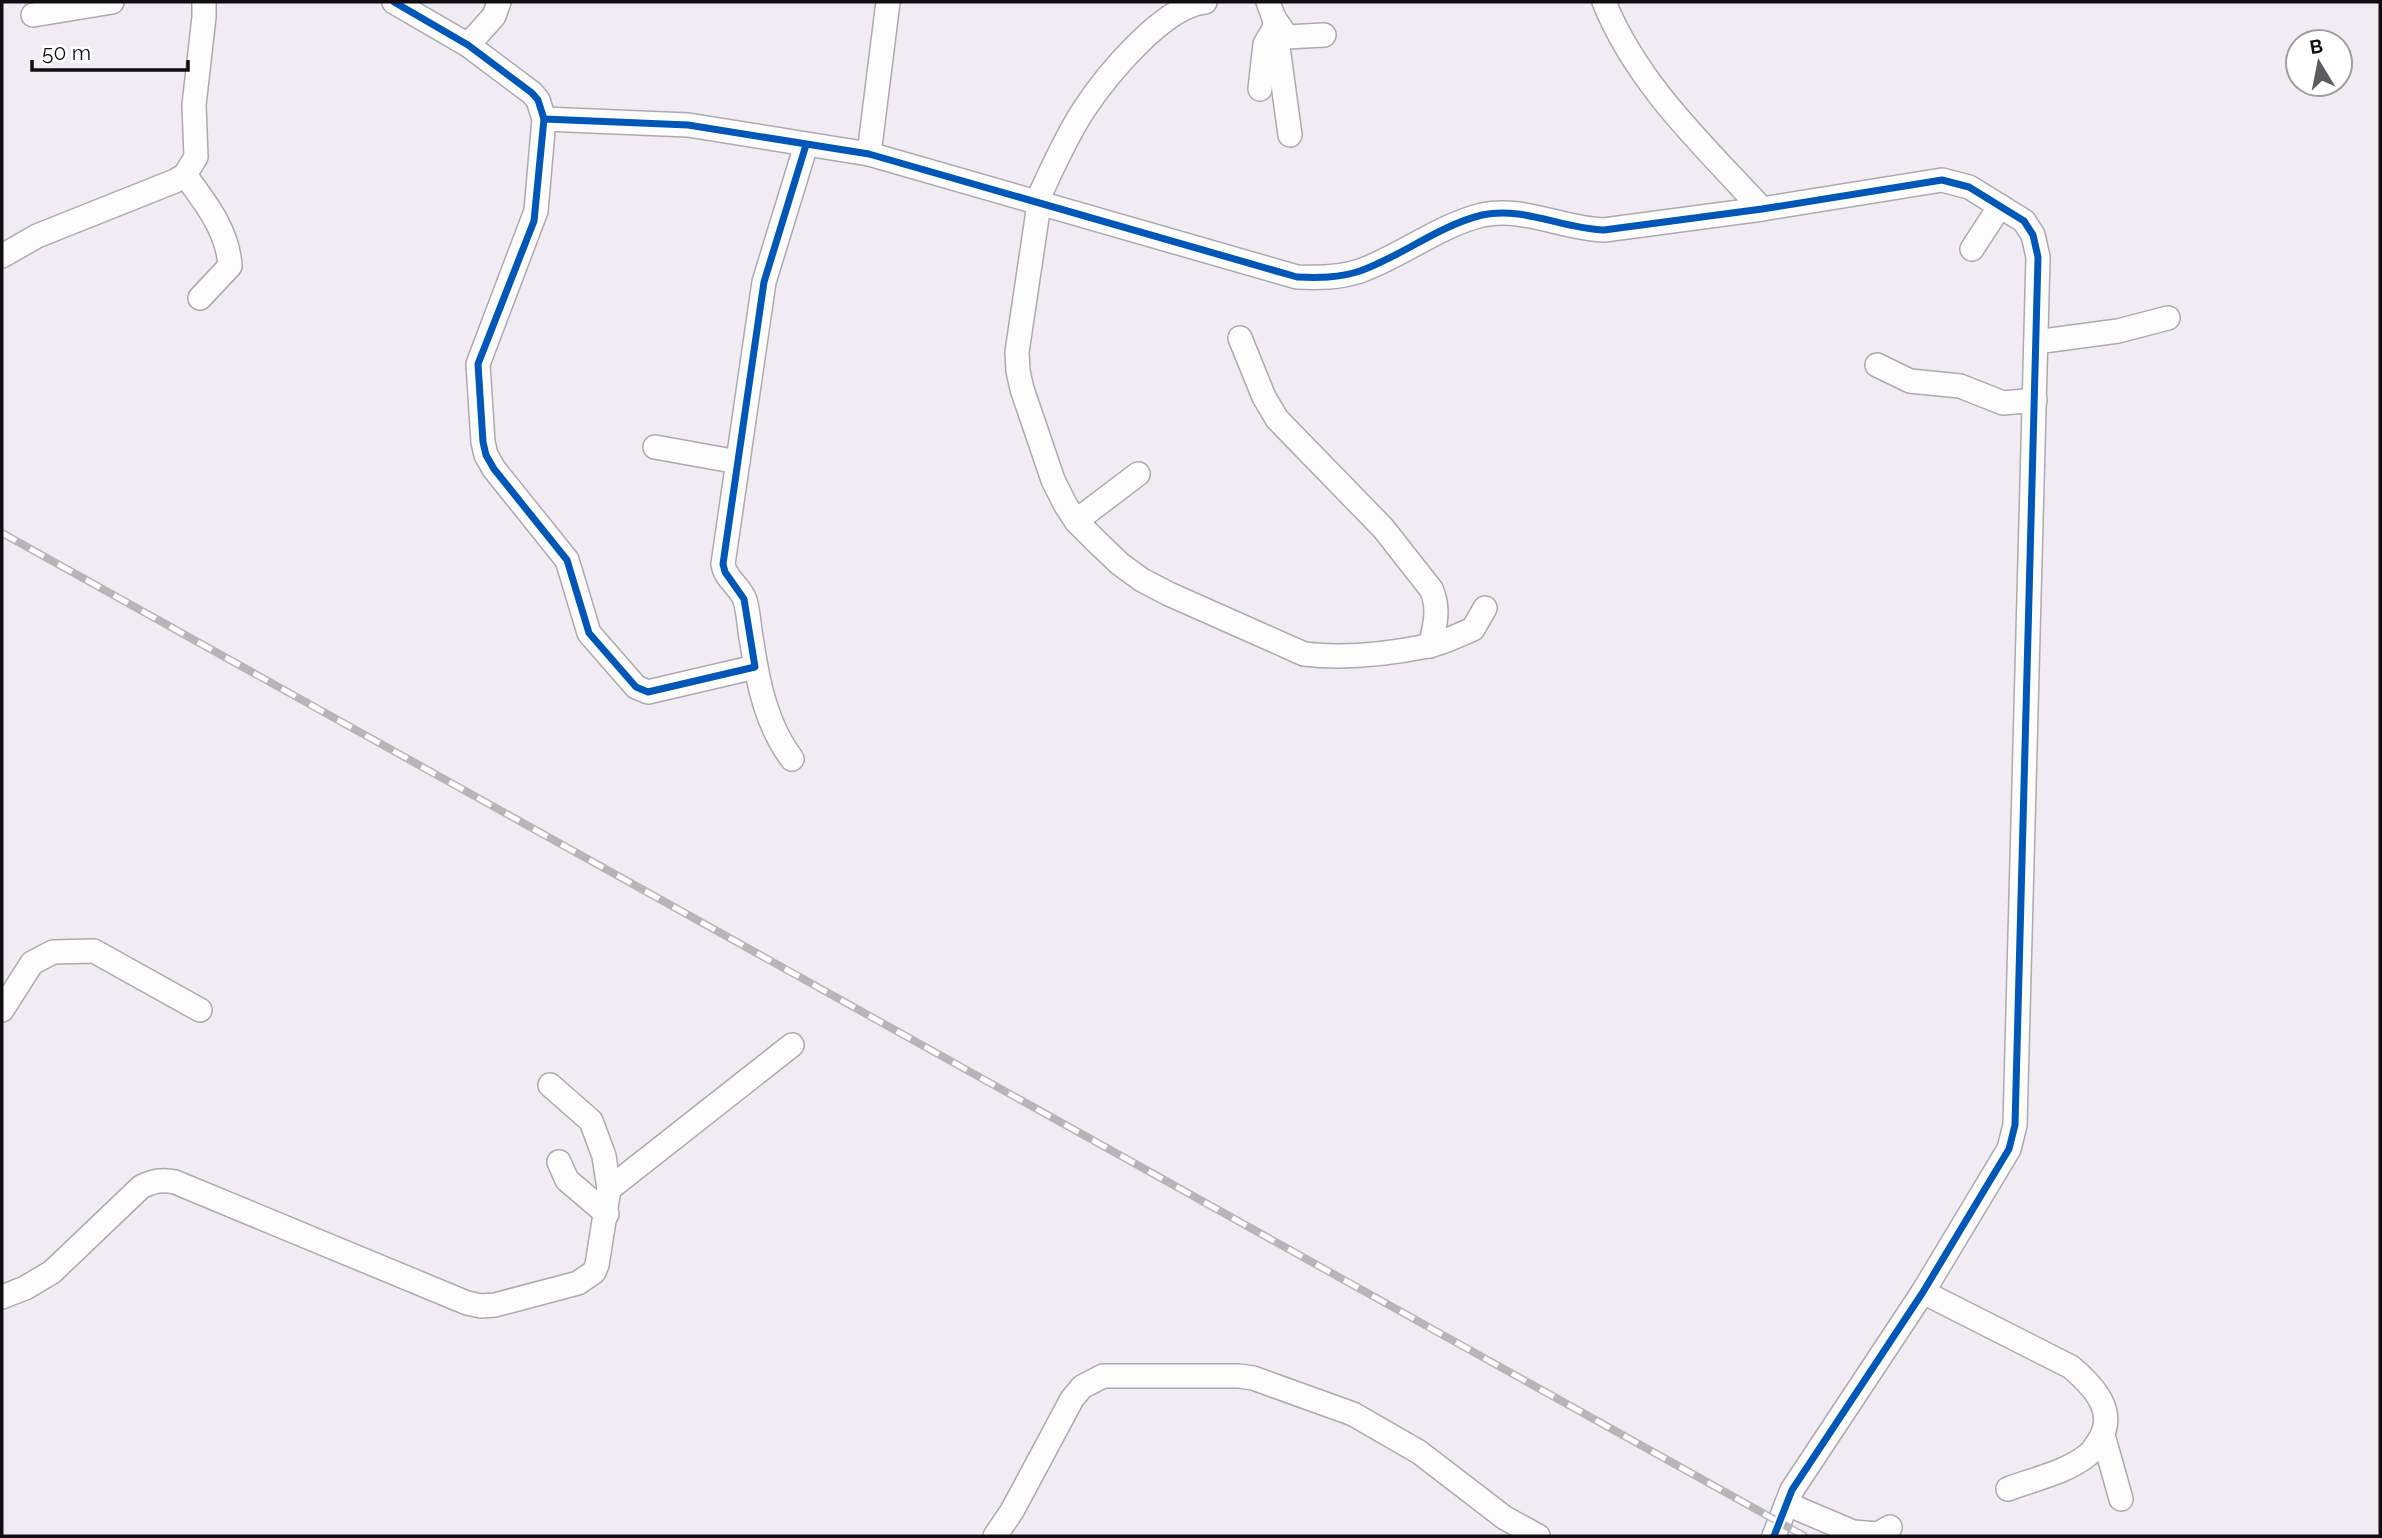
<svg xmlns="http://www.w3.org/2000/svg" width="2382" height="1538" font-family="Raleway,sans-serif">
  <style>
    .lines { fill: none; stroke-linecap: round; stroke-linejoin: round }
    .minor-casing { stroke: #ada9ae; stroke-width: 26 }
    .minor { stroke: #fdfcfd; stroke-width: 23 }
    .rail-casing { stroke: #b6b5b7; stroke-width: 8 }
    .rail { stroke: #fff; stroke-width: 5; stroke-dasharray: 16; stroke-linecap: butt }
    .cycleway-casing { stroke: #fff; stroke-width: 11 }
    .cycleway { stroke: #0057b8; stroke-width: 7 }
  </style>
  <rect width="100%" height="100%" fill="#f1ecf3"/>
  <g class="lines">
    <g class="minor-casing">
      <g id="minor">
        <path d="M394,2L468,45L532,93L538,100L544,119L536,211L478,364L483,442L486,455L494,469L567,560L589,633L636,687L648,692L755,667"/>
        <path d="M1268,2L1274,18L1290,135"/>
        <path d="M1604,2C1637,84 1703,145 1762,209"/>
        <path d="M33,15L112,2"/>
        <path d="M1274,18L1287,37L1324,35"/>
        <path d="M468,45L494,16L499,2"/>
        <path d="M1260,89L1265,44L1275,27"/>
        <path d="M544,119L688,125L869,154L1297,277C1318,278 1339,278 1360,271C1402,256 1438,226 1482,215C1523,206 1563,229 1604,230L1762,209L1942,180L1969,187L2024,221L2033,235L2038,257L2015,1125L2009,1149L1923,1292L1792,1490L1774,1536"/>
        <path d="M869,154L888,2"/>
        <path d="M185,175C205,202 228,231 230,266L200,298"/>
        <path d="M1036,203C1051,172 1064,140 1083,111C1105,77 1163,6 1205,2"/>
        <path d="M1039,204L1017,352L1018,371L1022,389L1053,480L1065,504L1076,521L1096,541L1120,564L1142,580L1169,594L1304,654C1344,659 1388,654 1428,646C1443,643 1459,635 1473,629L1485,608"/>
        <path d="M1972,249L2000,206"/>
        <path d="M2,256L37,236L175,181L185,175L196,157L194,105L204,17V2"/>
        <path d="M1240,338L1264,397L1277,419L1383,528L1431,589C1440,608 1435,626 1430,646"/>
        <path d="M2036,342L2118,331L2168,318"/>
        <path d="M1877,365L1910,381L1960,386L2003,403L2035,400"/>
        <path d="M655,447L738,462"/>
        <path d="M1076,521L1138,474"/>
        <path d="M792,759C767,726 758,684 752,643C749,629 749,614 745,600C740,586 725,579 723,564L764,282L806,145"/>
        <path d="M2,1010L32,963L53,952L94,951L200,1010"/>
        <path d="M559,1162L567,1180L607,1214"/>
        <path d="M609,1189L792,1045"/>
        <path d="M1923,1292L2071,1367C2093,1386 2118,1411 2099,1441C2096,1445 2093,1451 2089,1454C2068,1472 2034,1479 2008,1489"/>
        <path d="M2,1297L25,1288L52,1272L141,1187C153,1181 162,1179 175,1182L467,1303L481,1306L495,1305L578,1283L594,1272L597,1265L609,1189L604,1156L591,1121L550,1085"/>
        <path d="M2103,1435L2121,1499"/>
        <path d="M1787,1504L1853,1532L1878,1534L1890,1527"/>
        <path d="M995,1536L1012,1511L1072,1399L1082,1387L1103,1376H1239L1253,1378L1353,1414L1419,1452L1505,1518L1538,1536"/>
      </g>
    </g>
    <use href="#minor" class="minor"/>
    <g class="rail-casing">
      <path id="rail" d="M2,533L1804,1536"/>
    </g>
    <use href="#rail" class="rail"/>
    <g class="cycleway-casing">
      <g id="cycleway">
        <path d="M394,2L468,45L532,93L538,100L544,119L534,221L478,364L483,442L486,455L494,469L567,560L589,633L636,687L648,692L755,667L744,599L725,572L723,564L764,282L806,145"/>
        <path d="M544,119L688,125L869,154L1297,277C1318,278 1339,278 1360,271C1402,256 1438,226 1482,215C1523,206 1563,229 1604,230L1762,209L1942,180L1969,187L2024,221L2033,235L2038,257L2015,1125L2009,1149L1923,1292L1792,1490L1774,1536"/>
      </g>
    </g>
    <use href="#cycleway" class="cycleway"/>
  </g>
  <rect width="2382" height="1538" fill="none" stroke="#110e12" stroke-width="7"/>
  <g transform="translate(2319 63) rotate(350)"><circle r="33" fill="#ffffff" stroke="#a09fa0" stroke-width="2"/>
  <path d="M0-5L12 26L0 18L-12 26Z" fill="#5f5c61"/>
  <text y="-10" font-size="19" font-weight="bold" text-anchor="middle" fill="#110e12">B</text>
  </g>
  <path d="M32 60v10h156v-10" fill="none" stroke="#110e12" stroke-width="3.5"/>
  <text x="42" y="60" font-size="21" fill="#110e12" stroke="#ffffff" stroke-width="5" paint-order="stroke">50 m</text>
</svg>
